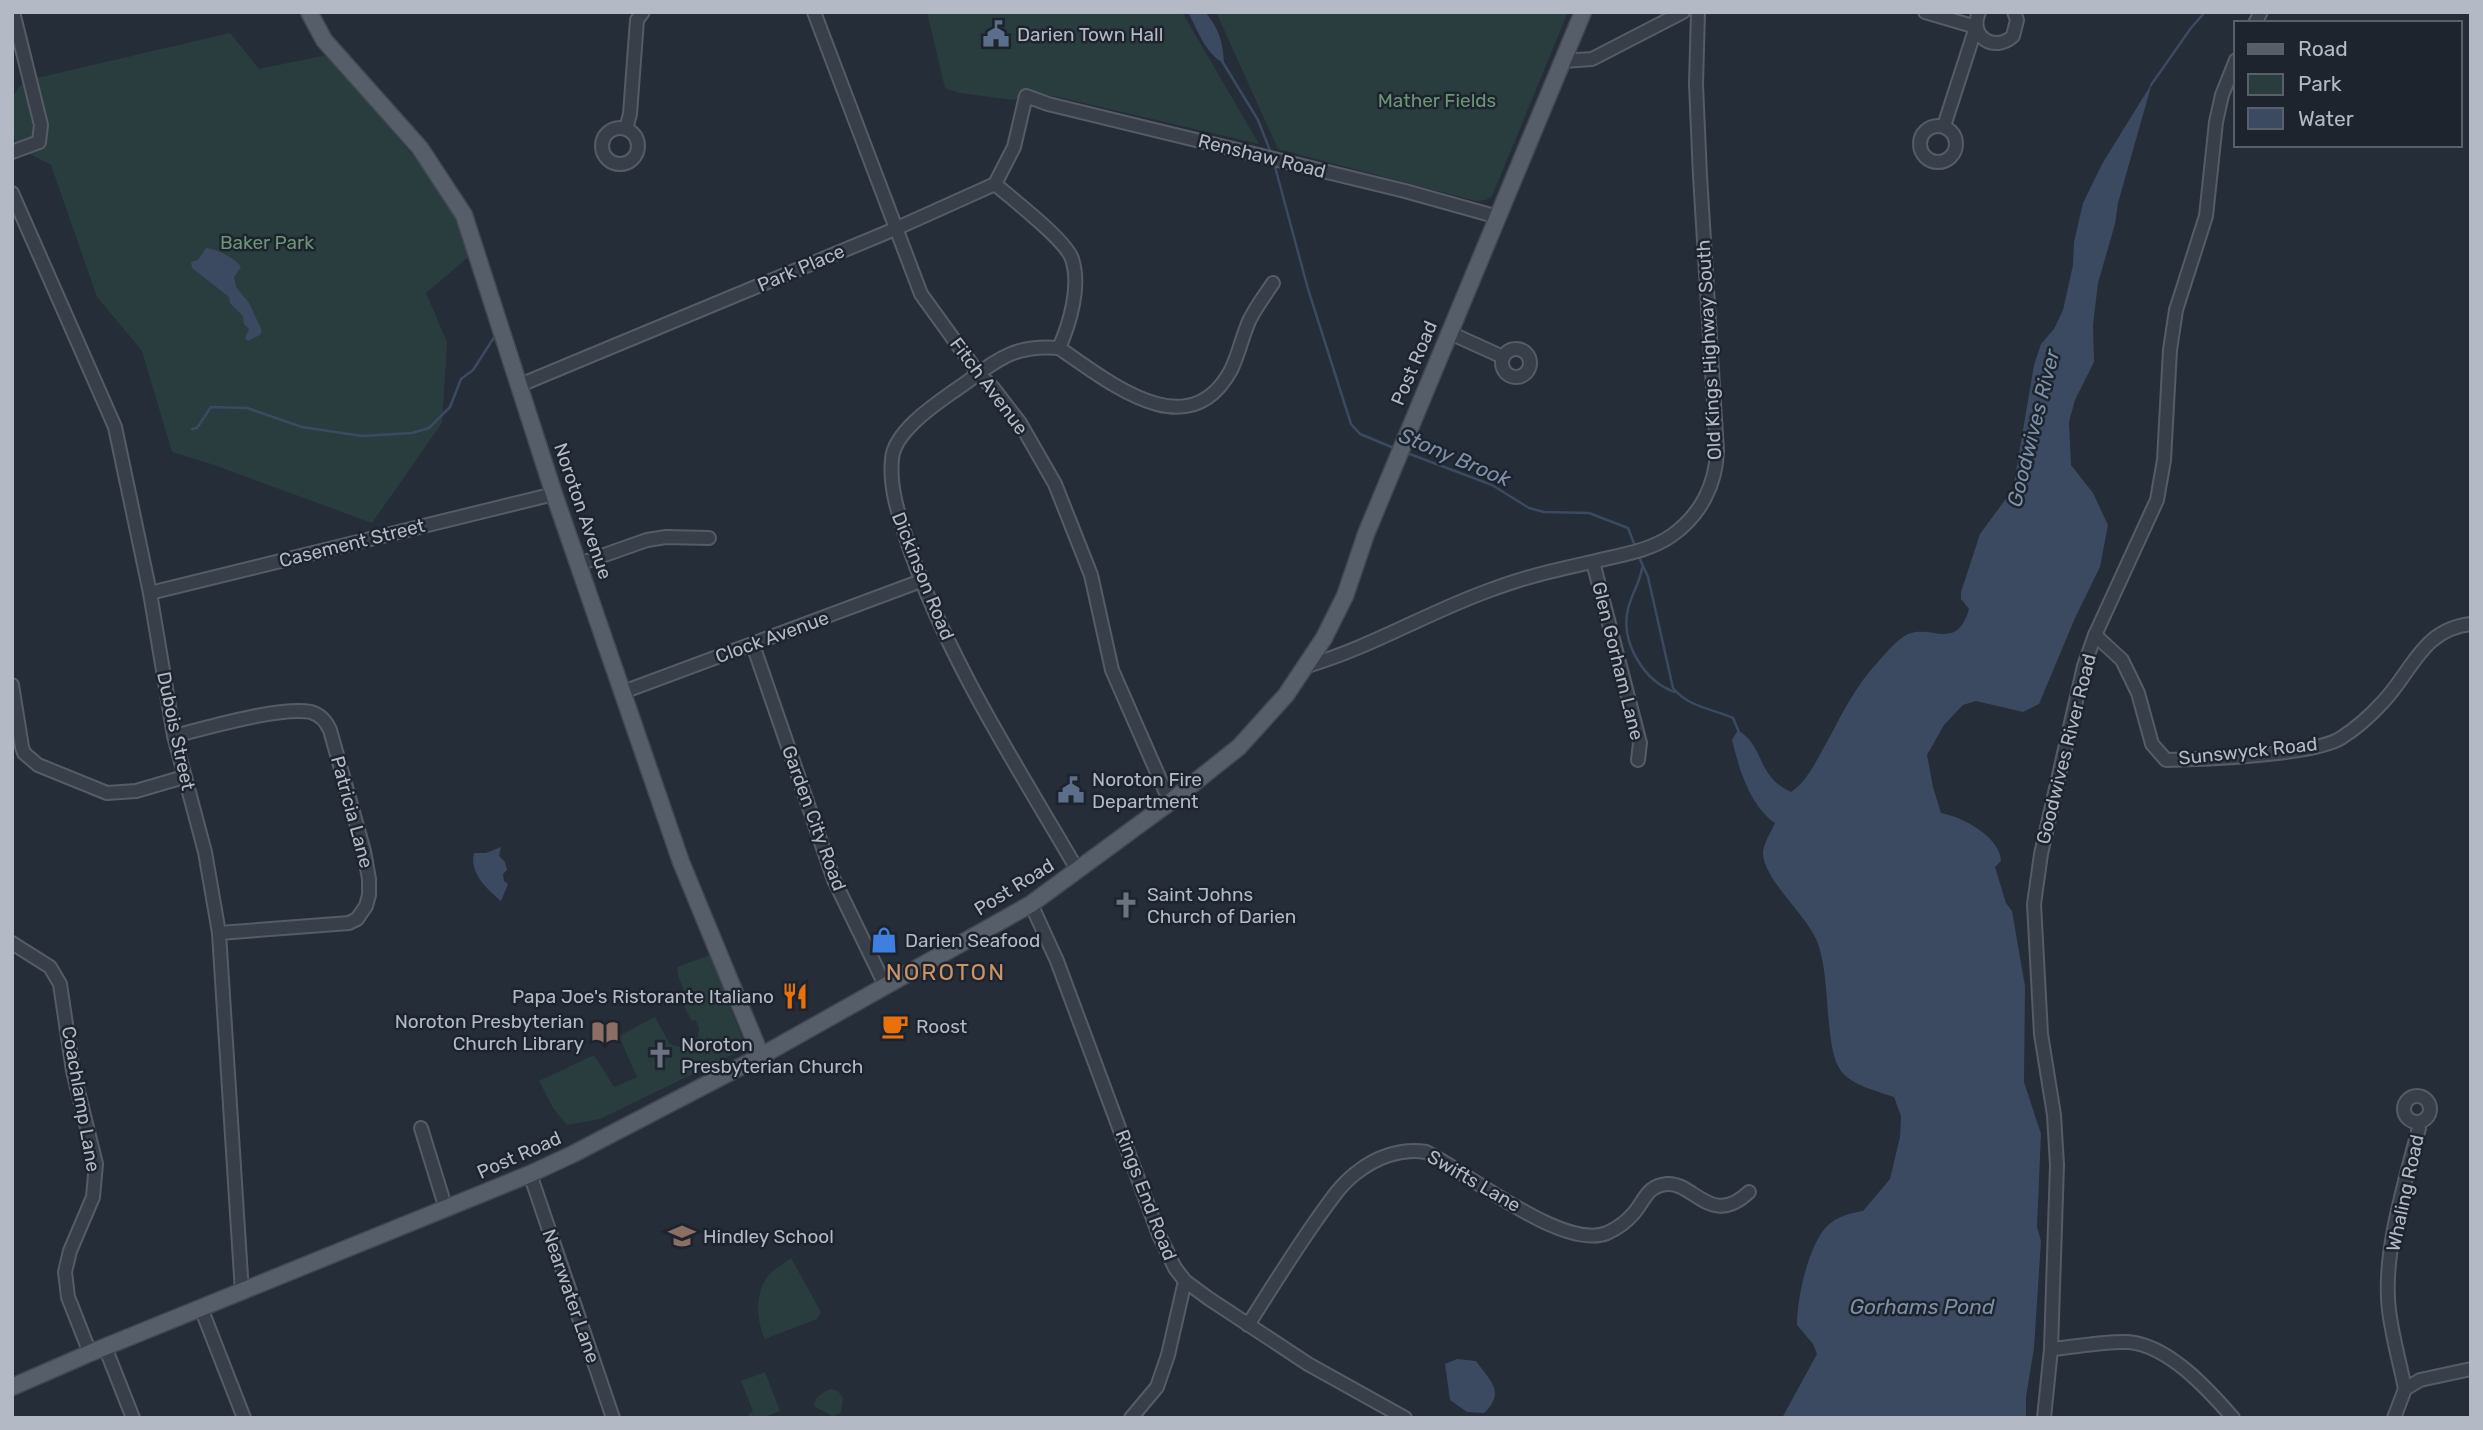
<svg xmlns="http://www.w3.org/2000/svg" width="2483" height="1430" font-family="Rubik,sans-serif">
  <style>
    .green { fill: #2a3d3e }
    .water { fill: #3b4a60 }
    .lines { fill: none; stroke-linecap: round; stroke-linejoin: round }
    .stream { stroke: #3b4a60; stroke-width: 2.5 }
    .minor-casing { stroke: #565c67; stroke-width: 16 }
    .major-casing { stroke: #414852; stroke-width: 19 }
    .minor { stroke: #383f49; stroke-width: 12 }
    .major { stroke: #565e69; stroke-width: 16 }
    .labels { text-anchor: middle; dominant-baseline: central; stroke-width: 5; stroke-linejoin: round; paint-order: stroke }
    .poi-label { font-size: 19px; fill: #b3b9c5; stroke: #1d242e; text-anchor: start }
    .park-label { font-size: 19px; fill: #6c9476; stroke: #1d242e }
    .street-label { font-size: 19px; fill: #b3b9c5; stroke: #1d242e }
    .water-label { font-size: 21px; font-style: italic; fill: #7d90aa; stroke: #1d242e }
    .quarter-label { font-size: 23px; letter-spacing: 2px; fill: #ca9469; stroke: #1d242e }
  </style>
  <rect width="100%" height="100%" fill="#242d38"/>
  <g class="green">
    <path d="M927,12H1182L1259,144L1058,97L1039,94L1013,100L960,93L945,88Z"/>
    <path d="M1216,12H1568L1492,196L1486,200L1476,201L1278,149Z"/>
    <path d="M230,33L259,69L327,55L417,160L451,206L473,253L426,293L447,342L442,423L372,523L214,465L172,452L142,351L97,297L51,165L15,146L12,97L24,81Z"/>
    <path d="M710,955L746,1048L600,1119L567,1125L553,1108L539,1081L594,1055L614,1087L637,1077L619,1036L655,1017L669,1043L678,1047L698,1038L699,1028L696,1021L691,1020L682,1001L687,997L678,976L677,967Z"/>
    <path d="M791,1258L821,1312L817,1319L765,1339C756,1320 754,1293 769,1275C775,1269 784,1263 791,1258Z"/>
    <path d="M765,1372L780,1411L762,1418H745L753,1411L741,1381Z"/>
    <path d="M831,1389L838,1391L843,1398L841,1413L832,1416L814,1406C815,1396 823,1392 831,1389Z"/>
  </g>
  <g class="water">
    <path d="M1188,12H1205C1219,28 1223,42 1224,63C1206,55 1197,29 1188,12Z"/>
    <path d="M2152,83L2118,203L2115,224L2098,283L2093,325L2094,362L2075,400L2069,422L2071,465L2093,493L2108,525L2100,567L2075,618L2039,704L2023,712L1976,701L1963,705L1944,725L1927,755L1933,787L1941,813C1963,817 2000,837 2001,861L1995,867L2006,903L2012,911L2025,986L2024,1082L2041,1134L2037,1227L2041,1241L2034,1348L2026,1397V1418H1782L1817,1354L1813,1344L1797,1325C1797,1298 1808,1245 1828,1225C1839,1216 1850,1213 1863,1211L1890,1179L1900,1137L1901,1116L1894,1097C1877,1091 1853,1086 1841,1071C1823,1047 1832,974 1816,939C1805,914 1763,878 1763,853C1763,844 1771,832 1775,823C1750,806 1739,769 1732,740L1738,730C1766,748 1756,776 1791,792C1808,781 1818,757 1828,740C1842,714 1856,685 1877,663C1885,654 1897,639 1908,634C1933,624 1956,652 1969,609L1961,599V592L1980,534L2013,489L2034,365L2041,344L2054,329L2063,310L2073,265L2074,242L2083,203L2102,164Z"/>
    <path d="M206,248C217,249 235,258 241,267L234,277L236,287L249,303L262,331L260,335L248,341L245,338L249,329L244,324L243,316L230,303L229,297L192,268L191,262L198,260Z"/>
    <path d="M501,847L499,856L505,862L507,870L503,874L504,881L508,884L501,901C487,889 469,873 474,853H486Z"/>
    <path d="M1457,1359L1476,1361C1489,1380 1507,1392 1484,1413L1467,1412L1450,1400L1445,1364Z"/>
  </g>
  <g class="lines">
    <g class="stream">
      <path d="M1222,61L1258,120L1271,153"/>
      <path d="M2151,85L2191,28L2205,12"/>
      <path d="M1274,163L1308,289L1351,424L1360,434L1394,448"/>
      <path d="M192,429L197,428L211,407L247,408L302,427L362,436L412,433L429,428L450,407L461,379L473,370L495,336"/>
      <path d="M1407,453L1492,485L1529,508L1544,512L1589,513L1628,528L1635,546"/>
      <path d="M1638,555L1648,577L1673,688C1688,707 1713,709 1733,718L1739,732"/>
      <path d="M1642,568C1640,583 1631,595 1628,609C1620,643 1645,682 1675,692"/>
    </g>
    <g class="minor-casing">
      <g id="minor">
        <path d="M814,12L921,294L978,373L993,388L1020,423L1055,484L1091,575L1112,670L1170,802"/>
        <path d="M1925,12L1976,27L1944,126"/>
        <path d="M1979,12C1968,37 1995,53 2013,36L2017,20L2014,12"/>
        <path d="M2255,23L2261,12"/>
        <path d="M1563,61L1592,59L1683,12"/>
        <circle cx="1938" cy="144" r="18"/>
        <circle cx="620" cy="146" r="18"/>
        <path d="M626,129L630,114L637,20L643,12"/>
        <path d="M12,152L39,142L41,125L13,12"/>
        <path d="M995,184C1012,199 1066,240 1072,259C1081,286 1070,323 1059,348C1108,381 1188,449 1231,370C1239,354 1242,336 1250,319C1256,307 1265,295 1273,283"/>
        <path d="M12,193L115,427L150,593L174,736L205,852L219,933L242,1292"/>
        <path d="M1450,333L1503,357"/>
        <path d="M1059,348C1008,344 994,364 954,391C934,405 894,432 892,459C889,490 900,518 909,547C949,662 1017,766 1078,871"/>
        <circle cx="1516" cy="363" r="14"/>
        <path d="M520,385L895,229L995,184L1014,147L1026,96L1048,104L1405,191L1498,217"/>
        <path d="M1593,562L1640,743L1638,760"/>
        <path d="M579,564L647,540L666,537L709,538"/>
        <path d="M150,593L554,494"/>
        <path d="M2095,635L2122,660L2138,693L2152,744L2166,760C2204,759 2312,756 2341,738C2355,729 2371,715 2382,703C2412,672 2422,629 2471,624"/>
        <path d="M753,645L834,880L886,987"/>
        <path d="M1307,666C1372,647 1430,611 1493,589C1527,576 1561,569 1596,561C1621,555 1649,551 1671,536C1700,516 1716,485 1717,451L1700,176L1696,84L1698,12"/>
        <path d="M12,685L22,747L24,753L38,765L107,793L136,791L184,777"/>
        <path d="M623,692L921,581"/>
        <path d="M174,736C207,728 280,706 311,712C321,715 326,721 330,730L364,851L369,879V895L366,906L357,919L349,923L219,933"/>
        <path d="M1031,904L1057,961L1159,1235L1175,1268L1185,1281L1208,1298L1308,1364L1405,1418"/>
        <path d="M12,943L50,967L60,984L73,1071L96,1164L93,1197L70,1251L65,1272L68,1297L90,1353"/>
        <circle cx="2417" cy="1109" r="13"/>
        <path d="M421,1128L446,1209"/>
        <path d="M530,1174L613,1418"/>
        <path d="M201,1308L244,1418"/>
        <path d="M1248,1325C1270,1290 1292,1255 1315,1222C1328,1204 1339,1186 1356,1173C1376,1157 1401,1148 1426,1152C1467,1172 1563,1251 1607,1233C1616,1229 1626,1222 1633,1214C1645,1201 1646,1186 1667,1184C1694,1182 1711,1228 1749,1192"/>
        <path d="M105,1347L133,1418"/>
        <path d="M2051,1349C2075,1347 2105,1341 2128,1342C2168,1345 2208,1389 2233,1418"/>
        <path d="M2405,1389C2400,1363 2392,1336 2389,1310C2382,1254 2405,1183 2419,1128L2418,1122"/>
        <path d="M1131,1418L1157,1387L1168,1355L1185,1281"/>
        <path d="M2044,1418L2051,1349L2057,1165L2054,1115L2041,1034L2034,904L2041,854L2084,666L2095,635L2157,500L2164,460L2170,350L2176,310L2206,216L2216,122L2222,95L2236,60"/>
        <path d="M2394,1418L2405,1389L2420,1380L2471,1369"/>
      </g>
    </g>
    <g class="major-casing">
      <g id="major">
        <path d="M309,12L324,40L420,148L464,215L554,494L681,862L761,1056"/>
        <path d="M12,1387L90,1353L530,1174L573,1154L761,1056L1031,904L1170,802L1239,747L1286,695L1324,638L1345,596L1366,534L1583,12"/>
      </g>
    </g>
    <use href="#minor" class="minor"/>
    <use href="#major" class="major"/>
  </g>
  <defs>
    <g id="civic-bare" transform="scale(2.1)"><path d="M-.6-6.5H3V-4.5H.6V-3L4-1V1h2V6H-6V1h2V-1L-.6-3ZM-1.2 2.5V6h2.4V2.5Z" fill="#5c6f8a" stroke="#1d242e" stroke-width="2.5" paint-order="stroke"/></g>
    <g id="church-bare" transform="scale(2.1)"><path d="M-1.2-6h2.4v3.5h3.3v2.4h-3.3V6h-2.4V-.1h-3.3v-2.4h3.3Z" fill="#6b7280" stroke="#1d242e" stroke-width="2.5" paint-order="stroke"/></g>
    <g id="shop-bare" transform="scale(2.1)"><path d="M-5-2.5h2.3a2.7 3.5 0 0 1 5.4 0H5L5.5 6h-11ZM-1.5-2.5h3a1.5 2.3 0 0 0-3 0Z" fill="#3f7fe0" stroke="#1d242e" stroke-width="2.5" paint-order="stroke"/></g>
    <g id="restaurant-bare" transform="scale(2.1)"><path d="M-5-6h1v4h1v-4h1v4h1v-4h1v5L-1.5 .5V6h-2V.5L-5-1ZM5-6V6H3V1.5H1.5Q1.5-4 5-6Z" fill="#e8710a" stroke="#1d242e" stroke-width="2.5" paint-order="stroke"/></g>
    <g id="cafe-bare" transform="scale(2.1)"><path d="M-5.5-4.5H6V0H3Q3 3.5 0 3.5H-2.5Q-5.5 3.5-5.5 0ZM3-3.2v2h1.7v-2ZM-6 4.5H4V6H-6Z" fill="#e8710a" stroke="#1d242e" stroke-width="2.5" paint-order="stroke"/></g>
    <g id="library-bare" transform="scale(2.1)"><path d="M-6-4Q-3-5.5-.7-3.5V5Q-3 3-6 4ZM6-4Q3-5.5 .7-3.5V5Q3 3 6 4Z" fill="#8d6e63" stroke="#1d242e" stroke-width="2.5" paint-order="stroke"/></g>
    <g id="school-bare" transform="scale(2.1)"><path d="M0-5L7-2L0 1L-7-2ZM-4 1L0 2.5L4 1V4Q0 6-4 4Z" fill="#8d6e63" stroke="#1d242e" stroke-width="2.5" paint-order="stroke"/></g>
  </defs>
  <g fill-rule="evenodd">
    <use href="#civic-bare" x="996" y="34"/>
    <use href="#civic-bare" x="1071" y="790"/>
    <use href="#church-bare" x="1126" y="905"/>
    <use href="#shop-bare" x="884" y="940"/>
    <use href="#restaurant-bare" x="795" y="996"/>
    <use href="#cafe-bare" x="895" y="1026"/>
    <use href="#library-bare" x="605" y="1032"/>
    <use href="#church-bare" x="660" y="1055"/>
    <use href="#school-bare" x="682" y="1236"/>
  </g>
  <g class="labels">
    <g class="poi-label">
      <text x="1017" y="34">Darien Town Hall</text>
      <text x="1092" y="779">Noroton Fire<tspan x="1092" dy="22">Department</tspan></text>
      <text x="1147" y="894">Saint Johns<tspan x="1147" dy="22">Church of Darien</tspan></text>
      <text x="905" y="940">Darien Seafood</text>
      <text x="774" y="996" text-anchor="end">Papa Joe's Ristorante Italiano</text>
      <text x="584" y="1021" text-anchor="end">Noroton Presbyterian<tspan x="584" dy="22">Church Library</tspan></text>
      <text x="916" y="1026">Roost</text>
      <text x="681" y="1044">Noroton<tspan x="681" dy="22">Presbyterian Church</tspan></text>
      <text x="703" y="1236">Hindley School</text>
    </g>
    <g class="park-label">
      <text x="1437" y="100">Mather Fields</text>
      <text x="267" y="242">Baker Park</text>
    </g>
    <g class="street-label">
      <text transform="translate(1262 156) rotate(14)">Renshaw Road</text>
      <text transform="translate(801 268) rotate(-23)">Park Place</text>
      <text transform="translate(1709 350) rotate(-93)">Old Kings Highway South</text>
      <text transform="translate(1414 363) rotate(-67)">Post Road</text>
      <text transform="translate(989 386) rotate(53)">Fitch Avenue</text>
      <text transform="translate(583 511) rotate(71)">Noroton Avenue</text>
      <text transform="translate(352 543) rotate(-14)">Casement Street</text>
      <text transform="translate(923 576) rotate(68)">Dickinson Road</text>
      <text transform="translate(772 637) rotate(-20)">Clock Avenue</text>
      <text transform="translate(1618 661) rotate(76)">Glen Gorham Lane</text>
      <text transform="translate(176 731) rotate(78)">Dubois Street</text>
      <text transform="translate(2066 749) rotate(-76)">Goodwives River Road</text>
      <text transform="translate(2248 751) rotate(-6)">Sunswyck Road</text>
      <text transform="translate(352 812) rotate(75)">Patricia Lane</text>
      <text transform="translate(814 818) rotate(70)">Garden City Road</text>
      <text transform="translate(1014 887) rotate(-32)">Post Road</text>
      <text transform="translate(81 1099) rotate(80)">Coachlamp Lane</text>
      <text transform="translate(519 1155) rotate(-24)">Post Road</text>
      <text transform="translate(1474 1181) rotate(30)">Swifts Lane</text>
      <text transform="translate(2405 1193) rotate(-78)">Whaling Road</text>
      <text transform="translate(1146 1195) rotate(69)">Rings End Road</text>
      <text transform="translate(571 1296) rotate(71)">Nearwater Lane</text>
    </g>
    <g class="water-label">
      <text transform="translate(2033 428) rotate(-76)">Goodwives River</text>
      <text transform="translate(1455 457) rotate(23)">Stony Brook</text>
      <text x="1922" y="1306">Gorhams Pond</text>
    </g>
    <g class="quarter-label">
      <text x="946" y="972">NOROTON</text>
    </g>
  </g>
  <rect width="2483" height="1430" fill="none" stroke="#b3b9c5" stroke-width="28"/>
  <rect x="2234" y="21" width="228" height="126" fill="#1d242e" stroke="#59606a" stroke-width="2"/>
  <rect x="2248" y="44" width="35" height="10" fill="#565e69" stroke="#59606a" stroke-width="2"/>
  <text x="2298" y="56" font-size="21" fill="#b3b9c5">Road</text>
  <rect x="2248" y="74" width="35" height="21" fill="#2a3d3e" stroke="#59606a" stroke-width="2"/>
  <text x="2298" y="91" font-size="21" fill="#b3b9c5">Park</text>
  <rect x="2248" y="108" width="35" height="21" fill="#3b4a60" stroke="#59606a" stroke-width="2"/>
  <text x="2298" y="126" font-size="21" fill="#b3b9c5">Water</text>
</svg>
